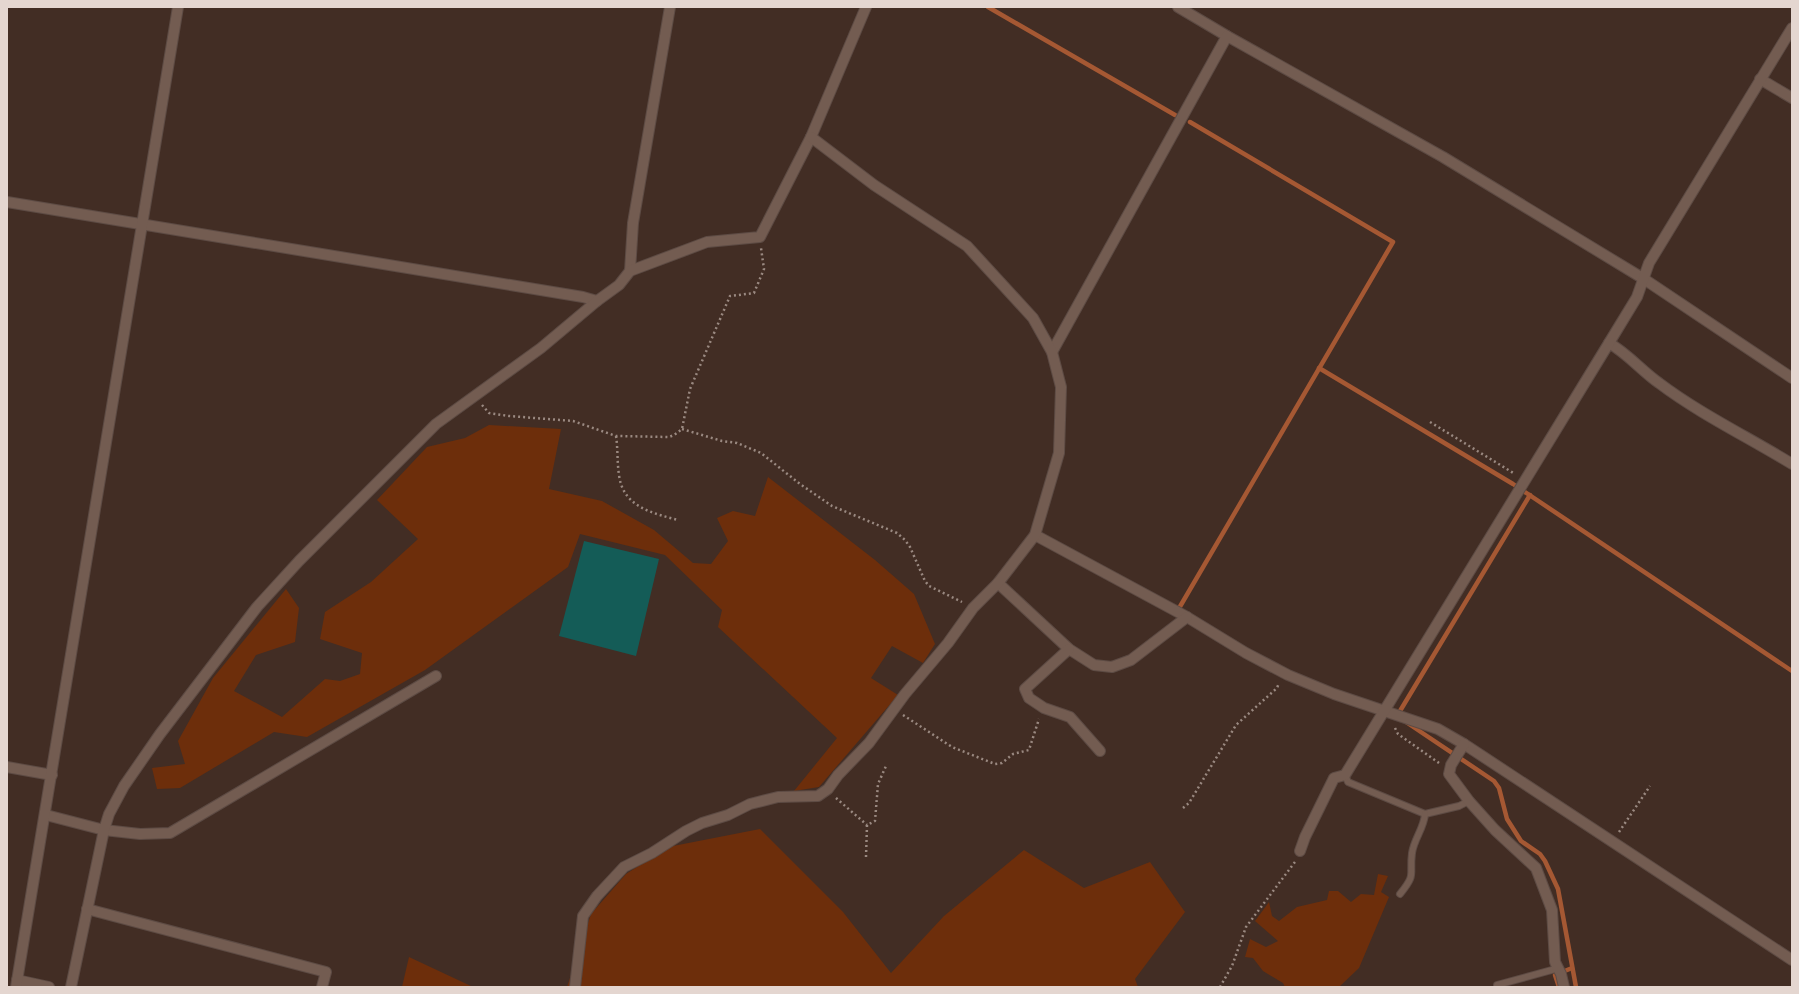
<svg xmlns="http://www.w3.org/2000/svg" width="1799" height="994" font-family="Jost,sans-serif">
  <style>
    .green { fill: #6d2e0b }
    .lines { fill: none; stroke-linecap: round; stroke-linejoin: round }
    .stream { stroke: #a55833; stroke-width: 4.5 }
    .building { fill: #145c57 }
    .service-casing { stroke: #5d4b44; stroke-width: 8 }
    .minor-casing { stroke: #5d4b44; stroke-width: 12 }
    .tertiary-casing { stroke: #5d4b44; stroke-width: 12 }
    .path { stroke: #9a8981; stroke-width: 2.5; stroke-dasharray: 2 3; stroke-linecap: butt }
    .service { stroke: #735c51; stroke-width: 6 }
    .minor { stroke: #735c51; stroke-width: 10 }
    .tertiary { stroke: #735c51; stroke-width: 10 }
  </style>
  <rect width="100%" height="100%" fill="#422d24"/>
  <g class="green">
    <path d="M489,425L561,429L549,489L602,501L654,530L693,563L711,564L728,541L717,518L733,511L755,516L768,477L875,560L914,594L935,644L923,663L892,646L871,678L898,695L819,787L794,791L837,738L718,627L722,610L665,555L580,534L568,567L425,670L307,737L274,732L180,788L157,789L152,768L185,764L178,741L213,678L286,589L299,608L295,642L256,655L234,691L282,717L325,679L340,681L360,674L362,653L320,639L325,612L371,582L418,539L377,500L427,447L465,438Z"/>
    <path d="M760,829L843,912L891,973L944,916L1024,850L1084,888L1150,862L1185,912L1135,979L1138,987H567L591,914L626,874L668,847Z"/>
    <path d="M1378,874L1388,876L1381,892L1389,897L1359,968L1339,987H1285L1283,983L1263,971L1253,958L1245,957L1250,939L1266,947L1278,941L1255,921L1269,902L1272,916L1279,921L1297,907L1327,900L1329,891H1338L1351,902L1361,894L1374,895Z"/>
    <path d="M409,957L473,987H402Z"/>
  </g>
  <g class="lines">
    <g class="stream">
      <path d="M988,7L1175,115"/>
      <path d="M1319,368L1513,484L1792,671"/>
      <path d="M1178,610L1393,242L1190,122"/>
      <path d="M1397,716L1530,495"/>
      <path d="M1406,722L1494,781L1499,788L1507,819L1521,841L1540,854L1545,861L1558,889L1576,987"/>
      <path d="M1559,987L1555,975L1572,968"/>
    </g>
  </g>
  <path class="building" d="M584,541L659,559L636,656L559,636Z"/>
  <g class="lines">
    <g class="service-casing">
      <g id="service">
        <path d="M1345,775L1348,782L1425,814L1459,806L1469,801"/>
        <path d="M1400,894C1417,873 1409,876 1412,853C1414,839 1424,828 1425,814"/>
        <path d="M1497,987V985L1559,968"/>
      </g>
    </g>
    <g class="minor-casing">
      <g id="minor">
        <path d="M1178,7L1227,36L1443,157L1644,279L1792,378"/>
        <path d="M1760,79L1792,98"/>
        <path d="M7,202L583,297L597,301"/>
        <path d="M630,271L633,223L670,7"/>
        <path d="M1609,343C1628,354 1642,371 1659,383C1700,414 1748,437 1792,464"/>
        <path d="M1052,352L1227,36"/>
        <path d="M1035,535L1187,617L1246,653L1288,675L1334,694L1438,729L1464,744L1792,960"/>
        <path d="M998,583L1069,649L1094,665L1112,667L1131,660L1187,617"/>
        <path d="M1069,649L1025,689L1029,698L1044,708L1070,717L1100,751"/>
        <path d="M1464,744L1451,765L1449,774L1469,801L1495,830L1536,868L1552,910L1555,962L1561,974L1564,987"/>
        <path d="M7,767L52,775"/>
        <path d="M46,815L104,830L140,834L170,833L436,676"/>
        <path d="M1300,851L1305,837L1334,778L1345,775L1609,343L1637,297L1649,263L1792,28"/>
        <path d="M87,909L326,972L322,987"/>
        <path d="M17,980L49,987"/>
        <path d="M71,987L104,830L109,814L124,786L160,734L257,607L299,561L436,424L541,348L597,301L619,285L630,271L707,242L760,237L811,137L866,7"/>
        <path d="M575,987L583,916L597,896L624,867L652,853L686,831L702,823L728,815L750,804L778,797L818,796L828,789L838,775L869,743L905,694L948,643L973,608L998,583L1035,535L1059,453L1061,387L1052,352L1033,318L967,246L874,185L811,137"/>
      </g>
    </g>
    <g class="tertiary-casing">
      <path id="tertiary" d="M16,987L178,7"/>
    </g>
    <g class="path">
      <path d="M482,405L489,413L509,416L573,421L616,436L669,437L674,435L682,429L690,389L730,296L754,293L764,269L761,248"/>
      <path d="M1430,422L1515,474"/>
      <path d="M682,429L722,441L737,443L761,453L800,484L832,506L897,533L905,540L910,547L925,581L929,586L962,602"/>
      <path d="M616,436C618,449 617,462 619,475C623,507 652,513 678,520"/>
      <path d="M903,715L952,747L995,764L1002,763L1013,754L1029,750L1039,719"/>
      <path d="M1395,728L1398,734L1439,763"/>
      <path d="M836,798L867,825"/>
      <path d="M1183,808L1189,803L1236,725L1277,688L1279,683"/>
      <path d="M1619,832L1650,786"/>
      <path d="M866,857L867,825L875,821L878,784L886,766"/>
      <path d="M1220,987L1232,966L1246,927L1295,862"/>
    </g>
    <use href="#service" class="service"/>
    <use href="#minor" class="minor"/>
    <use href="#tertiary" class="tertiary"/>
  </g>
  <rect width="1799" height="994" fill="none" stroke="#e4d6d0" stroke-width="16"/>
</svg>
